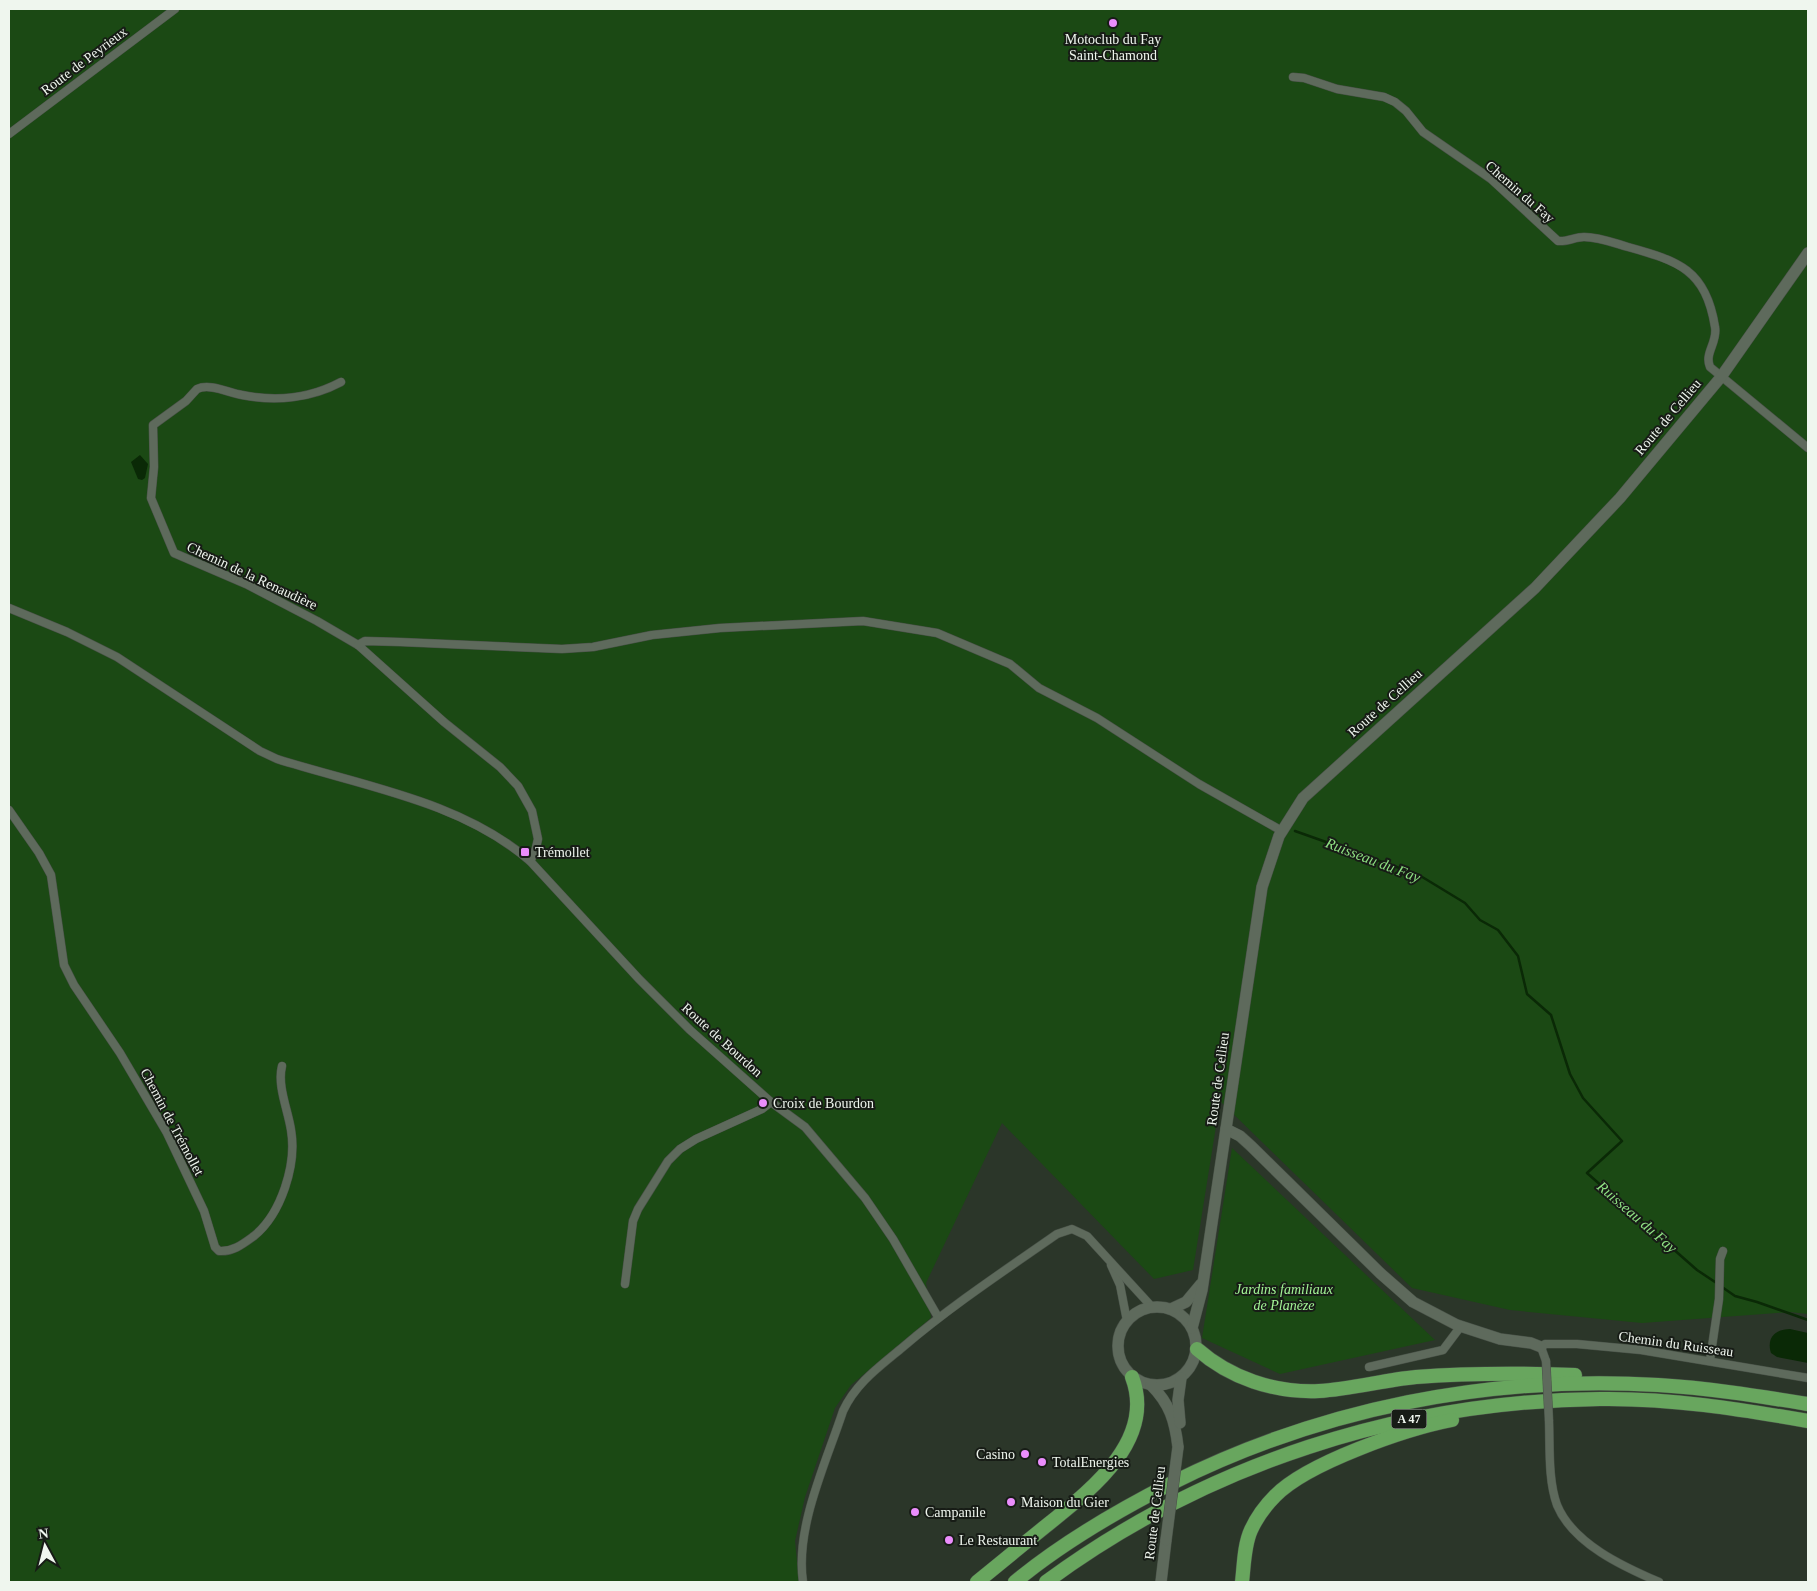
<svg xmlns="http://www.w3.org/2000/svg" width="1817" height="1591" font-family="'Times New Roman',serif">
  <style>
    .green { fill: #1b4914 }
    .water { fill: #0a2906 }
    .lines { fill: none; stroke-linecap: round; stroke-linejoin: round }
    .stream { stroke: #0a2906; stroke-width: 2.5 }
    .street-casing { stroke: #485147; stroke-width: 9 }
    .secondary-casing { stroke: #485147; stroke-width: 12 }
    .highway-casing { stroke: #485147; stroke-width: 15 }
    .street { stroke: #5e6a5c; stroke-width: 8 }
    .secondary { stroke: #5e6a5c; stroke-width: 11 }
    .highway { stroke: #68a65e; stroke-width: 14 }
    .street-bridge-casing { stroke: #485147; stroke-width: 9; stroke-linecap: butt }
    .secondary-bridge-casing { stroke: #485147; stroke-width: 12; stroke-linecap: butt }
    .street-bridge { stroke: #5e6a5c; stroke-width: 8 }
    .secondary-bridge { stroke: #5e6a5c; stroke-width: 11 }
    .poi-dot { fill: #eb8dfc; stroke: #171c16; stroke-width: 2 }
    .labels { text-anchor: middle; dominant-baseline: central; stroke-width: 4; stroke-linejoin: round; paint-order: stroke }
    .shield { fill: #171c16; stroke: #aeb5ad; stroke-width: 1 }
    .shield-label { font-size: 12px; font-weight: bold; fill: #eff6ee }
    .poi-label { font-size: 14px; fill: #eff6ee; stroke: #171c16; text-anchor: start }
    .street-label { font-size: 14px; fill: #eff6ee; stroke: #171c16 }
    .park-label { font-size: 14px; font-style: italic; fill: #a2f395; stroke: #171c16 }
    .water-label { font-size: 15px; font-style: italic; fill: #8fe083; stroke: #171c16 }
  </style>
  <rect width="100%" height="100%" fill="#2b3629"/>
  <g class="green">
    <path d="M9,9H1808V1314L1790,1312L1642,1323L1510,1310L1412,1288L1220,1101L1193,1270L1154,1279L1002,1123L926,1283L931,1318L851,1385L835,1408L805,1497L795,1541L799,1582H9Z"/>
    <path d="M1232,1148L1435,1340L1280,1374L1202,1338Z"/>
  </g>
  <g class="water">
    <path d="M140,455L148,464L145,478L142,480L138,479L131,462Z"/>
    <path d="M1790,1329L1808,1333V1363L1777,1357L1771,1353C1766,1337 1776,1329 1790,1329Z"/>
  </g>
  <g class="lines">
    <g class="stream">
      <path d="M1295,831L1419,875L1465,903L1480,920L1498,930L1518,956L1527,994L1551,1015L1570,1074L1583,1098L1622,1141L1587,1173L1697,1270L1718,1284"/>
      <path d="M1722,1287L1735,1296L1757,1302L1808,1320"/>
    </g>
    <g class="street-casing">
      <g id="street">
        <path d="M1293,77L1304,78L1337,89L1384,97L1395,102L1406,111L1423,132L1491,179L1558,241C1567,242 1575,237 1584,237C1599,237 1614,243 1628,247C1679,261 1706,270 1715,327C1718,342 1704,353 1710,367L1808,448"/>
        <path d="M9,134L175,9"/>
        <path d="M341,382C311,398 276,402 242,395C229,393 210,383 197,389L186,401L153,425L154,467L151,498L174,553L246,584L317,621L358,645L444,722L500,767L518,786L532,811L538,839L535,852L530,861"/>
        <path d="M9,608L67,632L117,657L260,751L277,759C362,786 461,801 530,861L639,979L690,1030L771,1102L805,1127L865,1198L893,1239L938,1317"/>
        <path d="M358,645L365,641L400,642L562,649L593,647L652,635L720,628L863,621L937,633L1010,664L1039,688L1097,718L1199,784L1282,831"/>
        <path d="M9,810L39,853L51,875L64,965L74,985L120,1053L167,1133L204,1211L215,1247L219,1251C233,1252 243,1244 254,1236C281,1214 297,1165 291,1130C288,1110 277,1086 282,1066"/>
        <path d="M1111,1265L1120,1285L1127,1321"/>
        <path d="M625,1284L633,1221L638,1209L668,1161L680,1149L696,1139L762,1109L771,1102"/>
        <path d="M1710,1360L1719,1299L1720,1259L1723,1251"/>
        <path d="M1546,1361L1541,1347L1545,1344H1577L1641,1350L1808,1378"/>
        <path d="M1369,1367L1443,1350L1461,1326"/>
        <path d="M1549,1421C1550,1448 1548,1480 1557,1505C1573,1544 1624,1567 1659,1582"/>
        <path d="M803,1582C795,1527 826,1463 843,1411C856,1383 879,1367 903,1347C951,1306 1004,1271 1057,1234L1072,1229L1087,1236L1152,1307"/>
      </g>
    </g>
    <g class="secondary-casing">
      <g id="secondary">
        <path d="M1226,1129L1240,1136L1251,1146L1380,1273L1413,1302L1457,1325L1500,1339L1531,1343L1541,1347"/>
        <circle cx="1157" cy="1346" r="39"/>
        <path d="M1171,1309L1186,1302L1201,1284"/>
        <path d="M1192,1328L1202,1290L1262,887L1279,836L1303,798L1535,588L1620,498L1721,377L1808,253"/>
        <path d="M1151,1385C1170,1404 1175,1421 1178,1447"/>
        <path d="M1180,1423L1178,1400L1181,1378"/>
        <path d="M1161,1582L1166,1540"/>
      </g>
    </g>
    <g class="highway-casing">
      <g id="highway">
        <path d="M1197,1349C1230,1378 1274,1393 1319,1391C1352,1389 1384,1380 1416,1377C1470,1373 1522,1373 1575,1375"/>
        <path d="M977,1582C997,1566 1016,1550 1036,1534C1081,1497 1158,1445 1132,1377"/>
        <path d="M1015,1582C1063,1542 1117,1511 1172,1483C1322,1408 1490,1375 1658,1385C1709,1388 1758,1396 1808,1404"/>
        <path d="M1046,1582C1206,1464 1401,1401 1600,1399C1670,1398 1739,1409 1808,1421"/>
        <path d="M1242,1582C1244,1566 1244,1545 1251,1530C1257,1517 1265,1506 1275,1496C1307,1463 1406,1429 1452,1420"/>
      </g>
    </g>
    <use href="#street" class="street"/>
    <use href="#secondary" class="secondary"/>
    <use href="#highway" class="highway"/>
    <g class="street-bridge-casing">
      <path id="street-bridge" d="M1546,1361L1549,1421"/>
    </g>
    <g class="secondary-bridge-casing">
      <path id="secondary-bridge" d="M1166,1540L1178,1447"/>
    </g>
    <use href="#street-bridge" class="street-bridge"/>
    <use href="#secondary-bridge" class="secondary-bridge"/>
  </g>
  <g class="poi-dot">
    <circle cx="1113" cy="23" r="5"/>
    <rect x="520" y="847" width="10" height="10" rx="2.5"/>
    <circle cx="763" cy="1103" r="5"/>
    <circle cx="1025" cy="1454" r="5"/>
    <circle cx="1042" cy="1462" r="5"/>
    <circle cx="1011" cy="1502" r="5"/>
    <circle cx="915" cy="1512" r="5"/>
    <circle cx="949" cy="1540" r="5"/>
  </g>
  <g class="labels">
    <rect class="shield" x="1391.5" y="1409.5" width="35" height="19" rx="4"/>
    <g class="shield-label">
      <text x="1409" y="1419">A 47</text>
    </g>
    <g class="poi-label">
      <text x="1113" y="39" text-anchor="middle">Motoclub du Fay<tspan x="1113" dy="16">Saint-Chamond</tspan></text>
      <text x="535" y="852">Trémollet</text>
      <text x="773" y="1103">Croix de Bourdon</text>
      <text x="1015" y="1454" text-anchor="end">Casino</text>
      <text x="1052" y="1462">TotalEnergies</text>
      <text x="1021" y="1502">Maison du Gier</text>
      <text x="925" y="1512">Campanile</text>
      <text x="959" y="1540">Le Restaurant</text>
    </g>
    <g class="street-label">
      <text transform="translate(84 61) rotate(-37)">Route de Peyrieux</text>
      <text transform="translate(1520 192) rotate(41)">Chemin du Fay</text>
      <text transform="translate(1668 417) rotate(-50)">Route de Cellieu</text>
      <text transform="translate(252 576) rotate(25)">Chemin de la Renaudière</text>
      <text transform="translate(1385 703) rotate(-42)">Route de Cellieu</text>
      <text transform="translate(722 1040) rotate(42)">Route de Bourdon</text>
      <text transform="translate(1218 1079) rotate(-82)">Route de Cellieu</text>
      <text transform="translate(172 1122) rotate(62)">Chemin de Trémollet</text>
      <text transform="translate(1676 1344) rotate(8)">Chemin du Ruisseau</text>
      <text transform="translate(1155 1513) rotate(-83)">Route de Cellieu</text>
    </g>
    <g class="park-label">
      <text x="1284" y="1289">Jardins familiaux<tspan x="1284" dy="16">de Planèze</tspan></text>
    </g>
    <g class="water-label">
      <text transform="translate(1373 860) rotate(21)">Ruisseau du Fay</text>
      <text transform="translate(1637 1217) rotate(41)">Ruisseau du Fay</text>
    </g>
  </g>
  <rect width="1817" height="1591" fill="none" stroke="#eff6ee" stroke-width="20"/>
  <g transform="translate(45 1546) rotate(353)" stroke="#171c16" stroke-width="4" paint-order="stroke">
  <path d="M0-4L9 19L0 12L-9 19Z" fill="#eff6ee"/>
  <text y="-8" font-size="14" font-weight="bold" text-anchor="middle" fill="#eff6ee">N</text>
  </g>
</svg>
